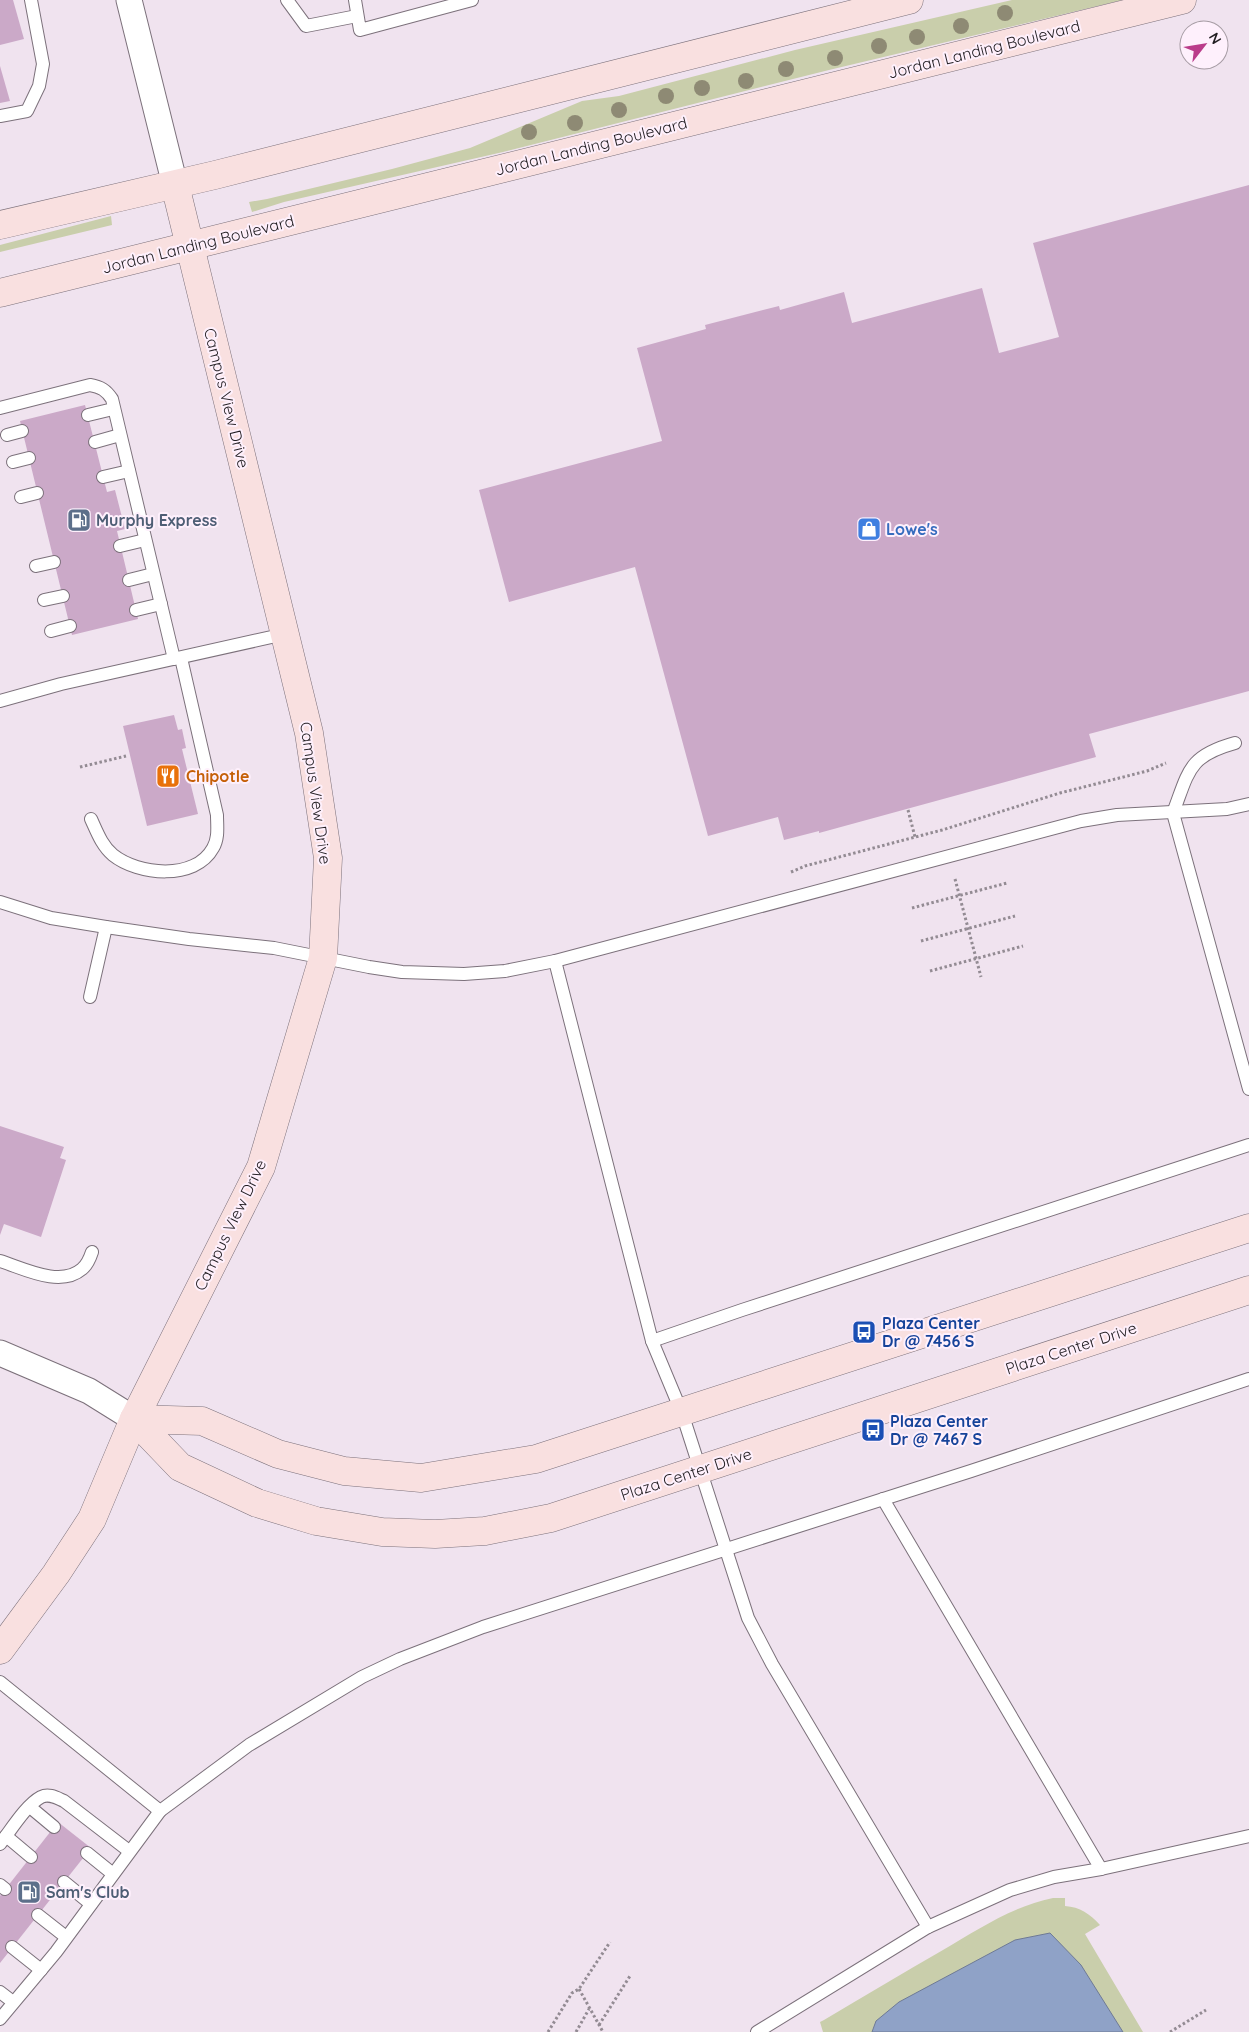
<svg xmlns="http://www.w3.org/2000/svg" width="1249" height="2032" font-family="Quicksand,sans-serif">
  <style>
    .green { fill: #c9ceab }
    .water { fill: #8fa2c7; stroke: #6e7a95 }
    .building { fill: #cba9c8 }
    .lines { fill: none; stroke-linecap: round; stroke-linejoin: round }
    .lane-casing { stroke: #7c717b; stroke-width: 14 }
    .street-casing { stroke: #7c717b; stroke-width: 27 }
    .secondary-casing { stroke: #7c717b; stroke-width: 29 }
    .path { stroke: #938b93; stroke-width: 3; stroke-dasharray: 2.5 2.5; stroke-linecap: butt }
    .lane { stroke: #fff; stroke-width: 12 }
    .street { stroke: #fff; stroke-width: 25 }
    .secondary { stroke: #f9e0e0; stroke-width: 28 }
    .tree { fill: #8e8a74 }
    .labels { text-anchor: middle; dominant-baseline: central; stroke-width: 4; stroke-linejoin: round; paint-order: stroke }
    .street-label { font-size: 16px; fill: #211d21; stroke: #fef0fc }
    .service-label { font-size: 16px; font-weight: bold; fill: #4e5e75; stroke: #fef0fc; text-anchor: start }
    .shop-label { font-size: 16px; font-weight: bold; fill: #366cbe; stroke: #fef0fc; text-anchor: start }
    .food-label { font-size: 16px; font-weight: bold; fill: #c56008; stroke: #fef0fc; text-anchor: start }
    .transit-label { font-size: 16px; font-weight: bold; fill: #164399; stroke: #fef0fc; text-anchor: start }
  </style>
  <rect width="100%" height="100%" fill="#f0e3ef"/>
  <g class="green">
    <path d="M1012,0H1123L829,70L503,152L284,202L252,212L249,202L267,199L392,169L470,148L582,101L619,96L795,50Z"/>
    <path d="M111,216L112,225L0,252V245Z"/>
    <path d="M1053,1898H1065V1906C1080,1907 1090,1914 1100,1925L1085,1934L1143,2032H823L820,2022L824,2020C864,1996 903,1973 943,1950C977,1930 1013,1906 1053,1898Z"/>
  </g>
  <path class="water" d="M1050,1933L1081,1965L1123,2032H872L876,2021L899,2002L1015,1940Z"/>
  <g class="building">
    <path d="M0,0H13L24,39L0,45Z"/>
    <path d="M0,66L10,101L0,103Z"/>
    <path d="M1249,185V691L1089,734L1096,757L819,833V831L784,840L778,817L708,836L635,567L509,602L479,490L662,441L637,348L706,329L705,325L779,306L780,310L844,292L852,323L982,288L999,353L1059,337L1033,243Z"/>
    <path d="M85,405L107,492L115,490L125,529L117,531L138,619L72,635L20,421Z"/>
    <path d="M174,715L178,730L182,729L186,748L182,749L198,814L147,826L123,726Z"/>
    <path d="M0,1126L64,1147L60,1158L66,1160L41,1237L4,1224L0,1235Z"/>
    <path d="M58,1822L91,1848L0,1963V1896Z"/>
  </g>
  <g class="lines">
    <g class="lane-casing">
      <g id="lane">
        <path d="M287,0L306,26L357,16"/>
        <path d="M355,0L360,30L472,0"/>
        <path d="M0,116L27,111L39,86L43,64L31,0"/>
        <path d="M0,408L90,385C101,387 106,390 112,399L174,659"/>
        <path d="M88,415L113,409"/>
        <path d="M7,435L22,431"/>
        <path d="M95,442L120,435"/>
        <path d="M13,462L29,458"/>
        <path d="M103,477L129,471"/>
        <path d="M21,497L37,493"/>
        <path d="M120,546L145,540"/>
        <path d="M36,566L54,562"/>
        <path d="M129,580L153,574"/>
        <path d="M44,600L63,596"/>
        <path d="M136,610L161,604"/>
        <path d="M51,631L70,626"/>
        <path d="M0,701L61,684L285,634"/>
        <path d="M1235,743C1188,756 1189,771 1173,813L1249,1089"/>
        <path d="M91,819C97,832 102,846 113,855C138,875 195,881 213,848C219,838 217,826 217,815L181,658"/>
        <path d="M0,902L51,918L106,927L189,939L274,948L369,967L402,972L464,974L505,971L555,961L1081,821L1117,815L1227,809L1249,804"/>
        <path d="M555,961L652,1341L682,1413L748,1618L772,1664L928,1927"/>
        <path d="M90,997L106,927"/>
        <path d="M0,1261C23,1268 60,1288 82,1269C87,1265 90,1258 92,1252"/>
        <path d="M652,1341L742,1310L1249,1145"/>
        <path d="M883,1499L1101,1869"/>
        <path d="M0,1682L160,1811L249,1745L362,1677L400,1659L483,1627L971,1471L1249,1379"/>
        <path d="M30,1807L54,1827"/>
        <path d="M6,1836L31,1857"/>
        <path d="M0,1844C11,1830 26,1805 41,1797C49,1793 57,1798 64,1801L129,1851"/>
        <path d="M87,1853L113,1874"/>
        <path d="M64,1882L91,1904"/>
        <path d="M0,1885L5,1889"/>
        <path d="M38,1915L66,1937"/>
        <path d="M12,1947L41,1970"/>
        <path d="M0,1992L13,2002"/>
        <path d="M0,2019L56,1952L160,1811"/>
        <path d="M757,2032L928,1927L1010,1890L1054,1877L1101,1869L1249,1836"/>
      </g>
    </g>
    <g class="street-casing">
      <g id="street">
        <path d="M129,0L175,185"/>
        <path d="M0,1353L89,1391L134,1419"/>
      </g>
    </g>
    <g class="secondary-casing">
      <g id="secondary">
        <path d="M0,225L215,175L909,0"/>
        <path d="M0,293L1182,0"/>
        <path d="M134,1419L180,1467L257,1503L316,1521L382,1532L435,1534L485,1531L551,1518L1249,1290"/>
        <path d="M134,1419L202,1421L278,1454L344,1471L421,1478L536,1459L1249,1228"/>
        <path d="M0,1650L56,1574L92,1519L134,1419L261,1167L323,958L328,858L309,733L175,185"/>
      </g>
    </g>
    <g class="path">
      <path d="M80,767L126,756"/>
      <path d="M908,810L915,837"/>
      <path d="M791,872L805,866L942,830L1060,793L1147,771L1166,763"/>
      <path d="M955,879L981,977"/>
      <path d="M912,908L1007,883"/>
      <path d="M921,941L1015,916"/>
      <path d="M930,971L1023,946"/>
      <path d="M579,1989L603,2032"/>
      <path d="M599,2025L630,1976"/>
      <path d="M548,2032L572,1993L579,1989L610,1942"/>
      <path d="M576,2032L589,2009"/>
      <path d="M1170,2032L1206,2010"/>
    </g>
    <use href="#lane" class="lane"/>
    <use href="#street" class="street"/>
    <use href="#secondary" class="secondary"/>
  </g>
  <g class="tree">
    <circle cx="1005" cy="13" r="8"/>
    <circle cx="961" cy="26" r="8"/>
    <circle cx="917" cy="37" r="8"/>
    <circle cx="879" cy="46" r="8"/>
    <circle cx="835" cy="58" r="8"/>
    <circle cx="786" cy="69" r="8"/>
    <circle cx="746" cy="81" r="8"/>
    <circle cx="702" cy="88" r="8"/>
    <circle cx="666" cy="96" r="8"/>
    <circle cx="619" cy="110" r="8"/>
    <circle cx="575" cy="123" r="8"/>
    <circle cx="529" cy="132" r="8"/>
  </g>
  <defs>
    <g id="fuel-square" transform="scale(1.25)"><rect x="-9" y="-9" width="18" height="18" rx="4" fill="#5c6f8a" stroke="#fef0fc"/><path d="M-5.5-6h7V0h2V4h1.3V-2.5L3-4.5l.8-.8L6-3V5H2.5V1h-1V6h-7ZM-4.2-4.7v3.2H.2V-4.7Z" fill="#fff"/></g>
    <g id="shop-square" transform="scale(1.25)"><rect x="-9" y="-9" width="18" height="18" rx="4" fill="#3f7fe0" stroke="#fef0fc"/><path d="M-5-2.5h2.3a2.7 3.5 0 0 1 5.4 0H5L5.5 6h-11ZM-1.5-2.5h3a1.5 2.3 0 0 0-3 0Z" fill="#fff"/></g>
    <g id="restaurant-square" transform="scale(1.25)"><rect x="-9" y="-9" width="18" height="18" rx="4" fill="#e8710a" stroke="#fef0fc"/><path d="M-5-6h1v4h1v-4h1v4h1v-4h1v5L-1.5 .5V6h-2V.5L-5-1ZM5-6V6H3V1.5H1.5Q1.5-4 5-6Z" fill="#fff"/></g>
    <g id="bus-square" transform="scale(1.25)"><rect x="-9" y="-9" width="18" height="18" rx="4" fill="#1a4fb4" stroke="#fef0fc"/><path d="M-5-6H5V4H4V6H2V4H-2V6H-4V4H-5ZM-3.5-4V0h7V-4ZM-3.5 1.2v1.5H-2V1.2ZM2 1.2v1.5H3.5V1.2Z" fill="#fff"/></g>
  </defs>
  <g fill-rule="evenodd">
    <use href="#fuel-square" x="79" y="520"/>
    <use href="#shop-square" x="869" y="529"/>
    <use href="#restaurant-square" x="168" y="776"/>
    <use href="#bus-square" x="864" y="1332"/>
    <use href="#bus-square" x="873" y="1430"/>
    <use href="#fuel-square" x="29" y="1892"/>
  </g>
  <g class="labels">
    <g class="street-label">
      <text transform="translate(984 49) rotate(-14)">Jordan Landing Boulevard</text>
      <text transform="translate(591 146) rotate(-14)">Jordan Landing Boulevard</text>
      <text transform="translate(198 244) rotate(-14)">Jordan Landing Boulevard</text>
      <text transform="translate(227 398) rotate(76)">Campus View Drive</text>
      <text transform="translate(316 793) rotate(82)">Campus View Drive</text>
      <text transform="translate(230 1225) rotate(-64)">Campus View Drive</text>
      <text transform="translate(1071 1348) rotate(-18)">Plaza Center Drive</text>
      <text transform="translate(686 1474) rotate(-18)">Plaza Center Drive</text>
    </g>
    <g class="service-label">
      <text x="96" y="520">Murphy Express</text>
      <text x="46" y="1892">Sam's Club</text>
    </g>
    <g class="shop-label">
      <text x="886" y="529">Lowe's</text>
    </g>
    <g class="food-label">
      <text x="186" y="776">Chipotle</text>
    </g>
    <g class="transit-label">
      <text x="882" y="1323">Plaza Center<tspan x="882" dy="18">Dr @ 7456 S</tspan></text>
      <text x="890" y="1421">Plaza Center<tspan x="890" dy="18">Dr @ 7467 S</tspan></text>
    </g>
  </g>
  <g transform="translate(1204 45) rotate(59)"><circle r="24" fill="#fef0fc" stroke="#a69ca4"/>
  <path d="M0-4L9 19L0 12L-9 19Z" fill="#ba3c8a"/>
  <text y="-8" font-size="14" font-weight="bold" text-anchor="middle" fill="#211d21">N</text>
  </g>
</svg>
